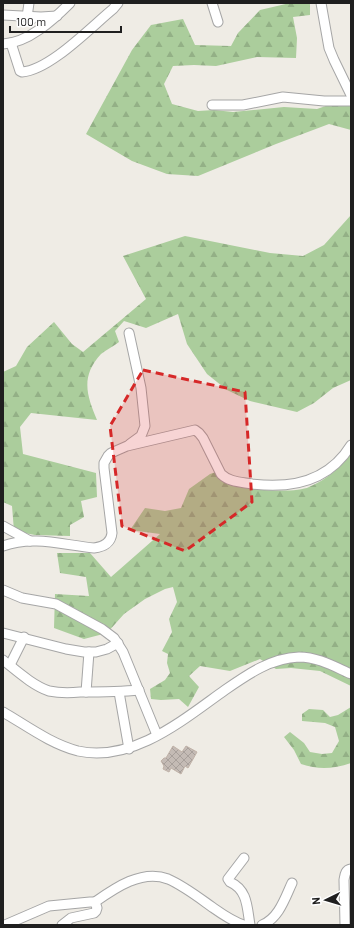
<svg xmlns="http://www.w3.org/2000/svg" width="354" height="928" font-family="Barlow,sans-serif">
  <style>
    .forest { fill: url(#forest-firs) }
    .building { fill: url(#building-cross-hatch); stroke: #c0b2a8 }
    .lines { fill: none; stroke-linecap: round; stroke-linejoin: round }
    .street-casing { stroke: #a6a6a6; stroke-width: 11 }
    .street { stroke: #fff; stroke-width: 9 }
    .marked { fill: #d62828; fill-opacity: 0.2; stroke: #d62828; stroke-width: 3; stroke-dasharray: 8 5; stroke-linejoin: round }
  </style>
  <defs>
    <pattern id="forest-firs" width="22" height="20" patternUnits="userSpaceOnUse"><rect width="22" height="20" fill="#abcd9c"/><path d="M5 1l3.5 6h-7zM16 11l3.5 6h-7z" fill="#93b086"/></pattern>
    <pattern id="building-cross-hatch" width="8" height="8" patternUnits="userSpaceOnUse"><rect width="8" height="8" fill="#c4bbb5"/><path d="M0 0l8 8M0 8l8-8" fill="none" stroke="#a8a09b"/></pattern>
  </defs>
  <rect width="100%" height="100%" fill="#efece5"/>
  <g class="forest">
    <path d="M290,3H310V15L293,17L297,38L296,58L257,57L216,66L194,65L173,66L164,84L172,104L198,111L214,110L233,112L284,107L317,109L343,100L351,106V130L329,124L276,144L198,176L167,174L132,161L86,134L132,50L151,25L183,19L195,45L231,46L238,33L260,10Z"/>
    <path d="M351,215V380L333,388L314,403L297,412L250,401L227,390L207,374L187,344L178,314L146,328L124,321L115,331L119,342C114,346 106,350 101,354C80,377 87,396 97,420L31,413L20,427L23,454L96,473L97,497L81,501L84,517L70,525V536L35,535L14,531L12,506L3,502V372L16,366L27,347L54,322L72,344L83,352L146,299L123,256L185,236L270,253L303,256L324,245Z"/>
    <path d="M351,452V686L320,671L291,668L276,669L260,659L230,671L200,666L189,676L199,687L188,707L179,699L161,700L151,699L150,689L165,680L170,673L167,663L168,654L162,651L172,632L169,619L177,602L173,587L165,589L145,599L124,614L107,633L84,639L54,628L55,594L89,596L86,577L60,573L57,553H90L111,577L160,534L130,530L145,508L165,511L181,508L189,489L210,474L216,472C218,475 220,480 224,482C237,490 295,494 309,487C326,480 342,467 351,452Z"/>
    <path d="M351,707V763C333,769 319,770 301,764L294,750L284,737L290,732L304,743L310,752L322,754L332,753L339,741L335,727L325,723L302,721V714L309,709L323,710L330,717L338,715Z"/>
  </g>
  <path class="building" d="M173,746L182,752L186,746L197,752L188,768L185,766L181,774L171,768L169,772L163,769L164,766L161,761L164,758H166Z"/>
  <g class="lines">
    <g class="street-casing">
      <g id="street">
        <path d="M29,3L27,17L32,19"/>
        <path d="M212,3L218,22"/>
        <path d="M321,3L329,48L334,60L351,95"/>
        <path d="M3,15L41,17L57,16"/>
        <path d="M11,43L20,71L22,72C50,70 91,27 113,9L118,3"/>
        <path d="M3,44C28,43 53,20 70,3"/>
        <path d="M212,105H243L283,97L324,101H351"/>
        <path d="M129,333L141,388L145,426L141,436L130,444"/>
        <path d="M3,526L30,541"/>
        <path d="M3,546C33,535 63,545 94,548C103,547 111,543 112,533L104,468V463L108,456L111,453L127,446L195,430L199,433L203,438L221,474C229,482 241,482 252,484C292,489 329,481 351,445"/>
        <path d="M3,590L22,598L56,604L102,629L114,638L123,652L157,735"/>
        <path d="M3,633L66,649L84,652H96L107,649L118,643"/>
        <path d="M3,660C17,671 32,685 49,691C59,693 70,693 80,692C100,692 119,692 139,690"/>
        <path d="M10,665L24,637"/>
        <path d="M86,692L89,652"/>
        <path d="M119,692L129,749"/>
        <path d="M3,712C27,726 51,744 78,751C133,763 184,719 225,690C248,674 271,658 299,657C318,657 335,667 351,674"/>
        <path d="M244,858L228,879L230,882C248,890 247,908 250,925"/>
        <path d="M95,902C115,888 142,869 168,879C184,886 198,897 212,907C222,914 233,922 244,925"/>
        <path d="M5,925L49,906L90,902H95L97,908L96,911L94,913L71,918L62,925"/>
        <path d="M262,925C279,918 285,898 292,883"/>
        <path d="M345,925L344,880C345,875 345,870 351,869"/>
      </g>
    </g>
    <use href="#street" class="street"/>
  </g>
  <path class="marked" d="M143,370L245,392L252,502L185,551L122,526L110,426Z"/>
  <rect width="354" height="928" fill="none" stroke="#1f1f1f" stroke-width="8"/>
  <g transform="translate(326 900) rotate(265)" stroke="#ffffff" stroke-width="3" paint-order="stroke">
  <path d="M0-3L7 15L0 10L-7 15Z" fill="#1f1f1f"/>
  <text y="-6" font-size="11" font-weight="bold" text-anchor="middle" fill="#1f1f1f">N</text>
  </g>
  <path d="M10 26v6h111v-6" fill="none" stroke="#1f1f1f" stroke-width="2"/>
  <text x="16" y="26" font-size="12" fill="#1f1f1f" stroke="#ffffff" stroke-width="3" paint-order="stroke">100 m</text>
</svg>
